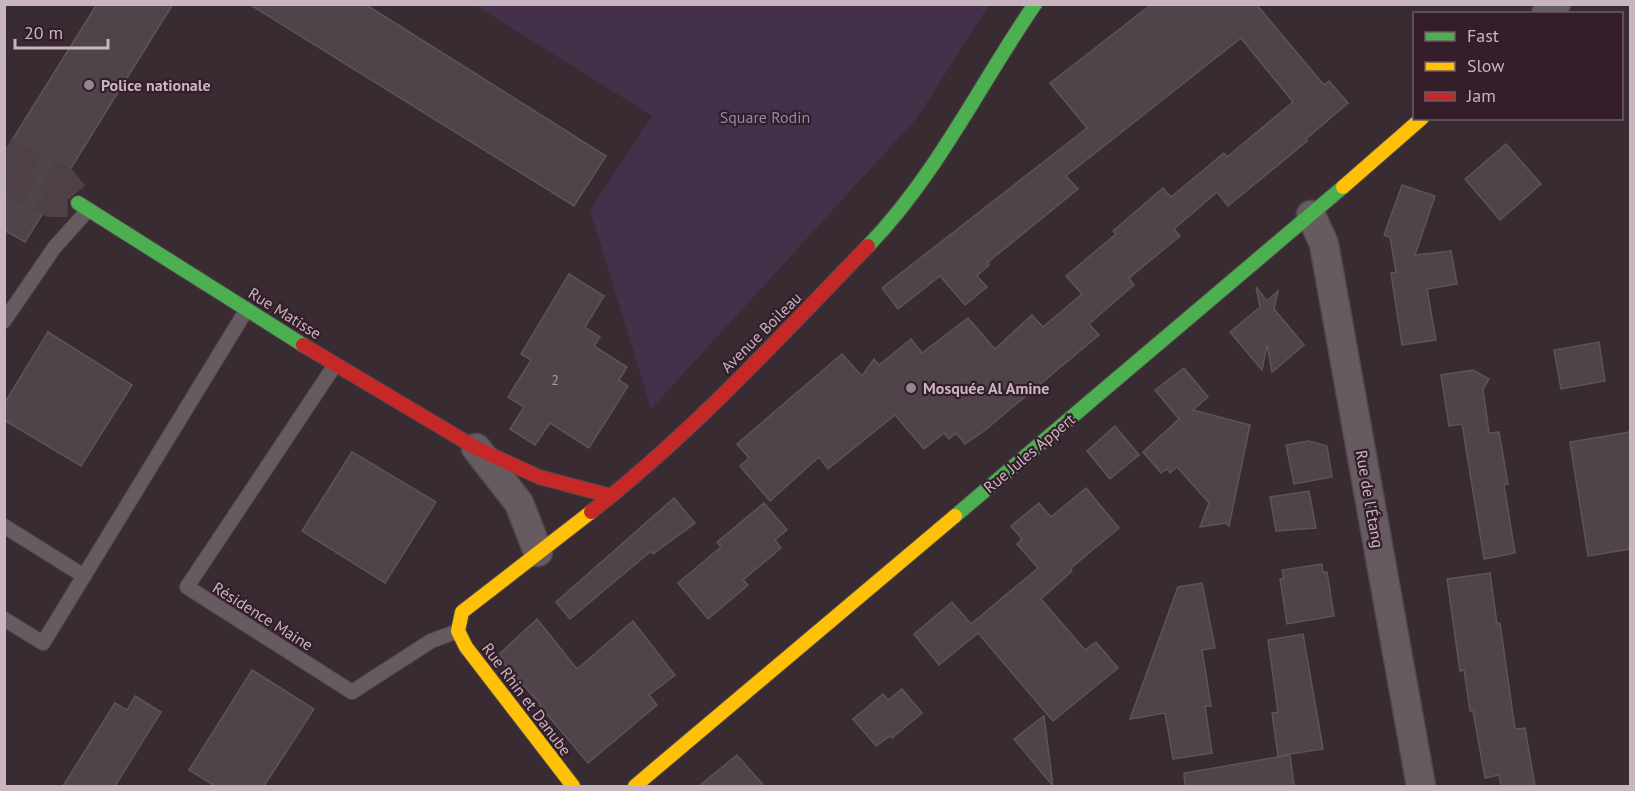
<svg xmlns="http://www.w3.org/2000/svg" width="1635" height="791" font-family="'PT Sans',sans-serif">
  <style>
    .green { fill: #443048 }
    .building { fill: #4f444a; stroke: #5f535a; stroke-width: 1.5 }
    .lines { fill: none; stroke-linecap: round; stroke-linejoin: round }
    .street-tunnel { stroke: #4e4047; stroke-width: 28; stroke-dasharray: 28 14; stroke-linecap: butt }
    .secondary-tunnel { stroke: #4e4047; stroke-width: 33; stroke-dasharray: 33 16; stroke-linecap: butt }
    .lane-casing { stroke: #51474c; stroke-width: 16 }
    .street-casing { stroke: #51474c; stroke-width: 31 }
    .fast-casing { stroke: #51474c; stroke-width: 16 }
    .slow-casing { stroke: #51474c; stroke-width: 16 }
    .jam-casing { stroke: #51474c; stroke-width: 16 }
    .lane { stroke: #665b60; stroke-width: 14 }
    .street { stroke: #665b60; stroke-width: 28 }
    .fast { stroke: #4caf50; stroke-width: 14 }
    .slow { stroke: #ffc107; stroke-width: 14 }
    .jam { stroke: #c62828; stroke-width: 14 }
    .poi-dot { fill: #96858e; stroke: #331e29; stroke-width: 2 }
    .labels { text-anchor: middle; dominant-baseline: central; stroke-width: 4.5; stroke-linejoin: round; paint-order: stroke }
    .number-label { font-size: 14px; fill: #aa99a2 }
    .poi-label { font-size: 16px; font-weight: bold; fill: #c9b5bf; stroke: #331e29; text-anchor: start }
    .park-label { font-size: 16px; fill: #8f8aad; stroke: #331e29 }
    .street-label { font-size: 16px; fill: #c9b5bf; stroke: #331e29 }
  </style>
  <rect width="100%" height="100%" fill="#382b32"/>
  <path class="green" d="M475,5H989L917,118L651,409L590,210L652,116Z"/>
  <g class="building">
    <path d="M97,4H173L25,242L4,230V153Z"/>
    <path d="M249,4H365L606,156L574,206Z"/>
    <path d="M1152,4H1256L1324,85L1329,81L1348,103L1306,139L1307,141L1228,206L1217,192L1174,229L1180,236L1129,278L1134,285L1089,324L1099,335L984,431L965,444L956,433L949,439L944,433L924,449L895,415L828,469L819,457L770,501L740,466L749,458L737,444L842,354L862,376L874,359L879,365L911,339L922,353L968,318L995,349L1032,315L1043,327L1082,294L1066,276L1116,234L1113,231L1163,188L1171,197L1224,153L1227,157L1293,102L1241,38L1066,176L1078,189L988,262L989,265L977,276L987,287L965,305L940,276L898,309L882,288L1087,128L1050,83Z"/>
    <path d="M1506,144L1541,184L1500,220L1465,179Z"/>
    <path d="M1402,185L1435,196L1415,255L1451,251L1457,284L1427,289L1436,340L1402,345L1391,273L1396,272L1390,237L1384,235Z"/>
    <path d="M569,274L604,296L585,327L600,337L594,346L627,367L619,380L628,386L589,448L550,423L535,445L510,429L524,407L508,397L531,360L521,354Z"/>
    <path d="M1256,287L1267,301L1278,291L1274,309L1304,345L1272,372L1267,345L1262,370L1230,332L1260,307Z"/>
    <path d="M48,332L132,385L81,466L4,420V404Z"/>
    <path d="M1599,342L1605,381L1561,389L1554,350Z"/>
    <path d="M1184,368L1208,397L1193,410L1250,425L1229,526L1226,523L1200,527L1209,503L1177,467L1170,473L1167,469L1161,473L1143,452L1179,419L1155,390Z"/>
    <path d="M1473,370L1489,379L1483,389L1489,433L1499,432L1508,484L1504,485L1515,553L1484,559L1462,424L1449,426L1441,375Z"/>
    <path d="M1115,426L1139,455L1110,479L1087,451Z"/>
    <path d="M1630,432V549L1588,556L1570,442Z"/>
    <path d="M1309,441L1327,446L1332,477L1294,484L1286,445Z"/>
    <path d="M352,452L436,502L385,583L302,531Z"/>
    <path d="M1086,488L1119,528L1071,568L1072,571L1041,599L1085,650L1096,642L1118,668L1053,721L978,633L939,665L914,634L952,602L971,624L1038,568L1017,544L1022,539L1011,526L1039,503L1051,517Z"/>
    <path d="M1309,491L1316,528L1276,531L1270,497Z"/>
    <path d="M674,498L695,523L653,554L651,551L570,619L556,602Z"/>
    <path d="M764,503L787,530L775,540L781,548L743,580L748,585L708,619L678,583L721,547L717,542Z"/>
    <path d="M1322,564L1323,572H1327L1334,616L1287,624L1280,579H1284L1282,570Z"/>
    <path d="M1490,573L1497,624L1500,623L1515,729L1525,728L1535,786H1501L1499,775L1485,778L1473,711H1470L1464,670L1460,671L1447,579Z"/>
    <path d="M1202,583L1215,648L1202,650L1211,706H1205L1212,753L1173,759L1165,713L1130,719L1178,587Z"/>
    <path d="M537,619L577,669L633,621L675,675L649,695L657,705L588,763L540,706L541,705L497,656Z"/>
    <path d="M1303,634L1323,749L1278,756L1272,713L1278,712L1268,640Z"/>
    <path d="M252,670L314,709L264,786H215L189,770Z"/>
    <path d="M902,689L922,713L892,738L890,736L876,746L853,719L883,694L888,700Z"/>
    <path d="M135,696L161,712L115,786H63L115,703L127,710Z"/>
    <path d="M1044,716L1053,786L1014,739Z"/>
    <path d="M737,755L764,786H699Z"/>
    <path d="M1290,755L1294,786H1185L1184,773Z"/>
  </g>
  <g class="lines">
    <path class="street-tunnel" d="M4,178L50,203H78"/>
    <path class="secondary-tunnel" d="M4,153L62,183L78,203"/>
    <g class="lane-casing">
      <g id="lane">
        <path d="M4,321L54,248L88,210"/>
        <path d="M335,365L187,587L352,692L431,641L458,631"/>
        <path d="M4,526L84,576"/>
        <path d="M4,619L43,643L247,309"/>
      </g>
    </g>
    <g class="street-casing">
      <g id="street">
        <path d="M1546,14L1556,4"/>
        <path d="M1311,215L1324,244L1421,786"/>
        <path d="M476,448L519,503L538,552"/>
      </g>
    </g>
    <g class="fast-casing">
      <g id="fast">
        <path d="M78,203L303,345"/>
        <path d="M868,246C936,176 980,84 1035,4"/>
        <path d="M955,516L1343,187"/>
      </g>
    </g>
    <g class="slow-casing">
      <g id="slow">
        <path d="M1343,187L1422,118"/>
        <path d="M573,786L466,647L458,631L462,612L591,512"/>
        <path d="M635,786L955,516"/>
      </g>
    </g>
    <g class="jam-casing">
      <g id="jam">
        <path d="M303,345L476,448L539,477L611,496"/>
        <path d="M591,512C692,433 779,338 868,246"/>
      </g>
    </g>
    <use href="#lane" class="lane"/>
    <use href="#street" class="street"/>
    <use href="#fast" class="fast"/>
    <use href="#slow" class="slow"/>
    <use href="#jam" class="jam"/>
  </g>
  <g class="poi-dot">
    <circle cx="89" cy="85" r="6"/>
    <circle cx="911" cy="388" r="6"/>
  </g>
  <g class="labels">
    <g class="number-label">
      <text x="555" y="380">2</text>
    </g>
    <g class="poi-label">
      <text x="101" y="85">Police nationale</text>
      <text x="923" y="388">Mosquée Al Amine</text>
    </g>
    <g class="park-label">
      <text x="765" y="117">Square Rodin</text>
    </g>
    <g class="street-label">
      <text transform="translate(285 313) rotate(32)">Rue Matisse</text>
      <text transform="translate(761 332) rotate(-45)">Avenue Boileau</text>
      <text transform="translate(1029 453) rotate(-40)">Rue Jules Appert</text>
      <text transform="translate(1370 499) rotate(80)">Rue de l'Étang</text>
      <text transform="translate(263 616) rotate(32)">Résidence Maine</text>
      <text transform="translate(527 699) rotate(53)">Rue Rhin et Danube</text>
    </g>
  </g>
  <rect width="1635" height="791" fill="none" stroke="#c9b5bf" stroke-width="12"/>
  <rect x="1413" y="12" width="210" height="108" fill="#331e29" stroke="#6f5a65" stroke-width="1.5"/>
  <rect x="1425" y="32" width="30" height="9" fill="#4caf50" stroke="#6f5a65" stroke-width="1.5"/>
  <text x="1467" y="42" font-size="18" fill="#c9b5bf">Fast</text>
  <rect x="1425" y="62" width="30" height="9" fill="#ffc107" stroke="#6f5a65" stroke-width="1.5"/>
  <text x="1467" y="72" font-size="18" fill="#c9b5bf">Slow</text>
  <rect x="1425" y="92" width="30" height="9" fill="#c62828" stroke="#6f5a65" stroke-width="1.5"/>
  <text x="1467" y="102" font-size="18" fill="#c9b5bf">Jam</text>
  <path d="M15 39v9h93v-9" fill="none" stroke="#c9b5bf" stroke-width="3"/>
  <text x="24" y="39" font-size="18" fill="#c9b5bf" stroke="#331e29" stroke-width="4.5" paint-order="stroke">20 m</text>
</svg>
